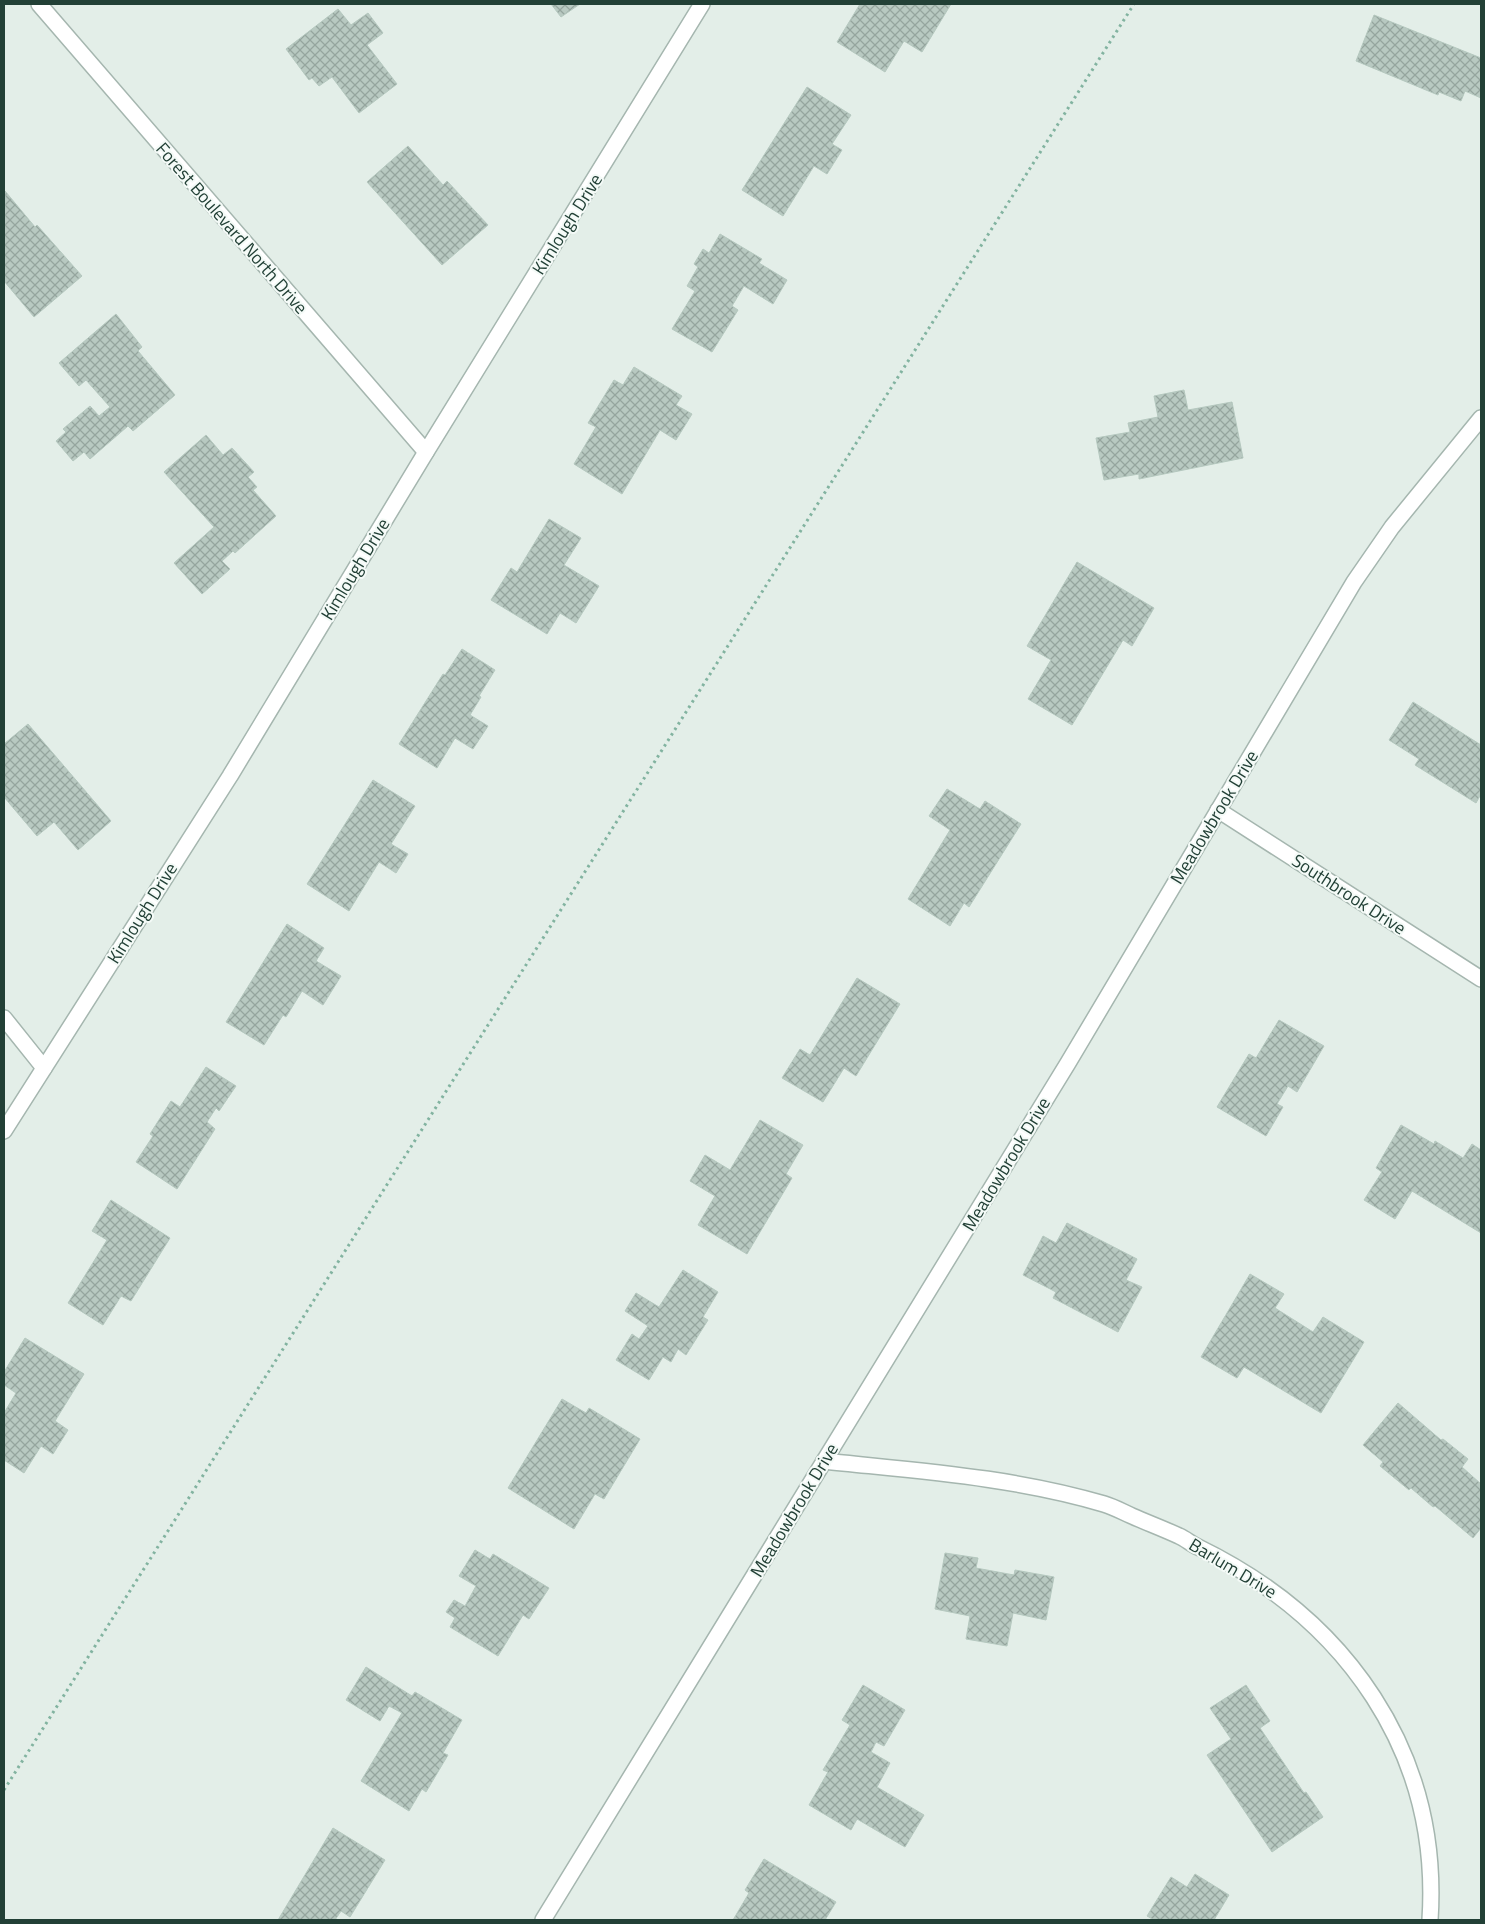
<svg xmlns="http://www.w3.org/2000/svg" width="1485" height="1924" font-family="'Titillium Web',sans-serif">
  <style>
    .building { fill: url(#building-cross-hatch); stroke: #b5c8bf }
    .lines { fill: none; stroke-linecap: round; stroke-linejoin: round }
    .minor-casing { stroke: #a5b6af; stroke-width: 18 }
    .path { stroke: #82b3a0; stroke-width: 3; stroke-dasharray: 2.5 4; stroke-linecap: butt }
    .minor { stroke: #fff; stroke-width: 15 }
    .labels { text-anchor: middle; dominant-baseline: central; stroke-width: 4; stroke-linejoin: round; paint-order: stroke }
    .street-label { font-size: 18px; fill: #224036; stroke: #f4faf7 }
  </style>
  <defs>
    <pattern id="building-cross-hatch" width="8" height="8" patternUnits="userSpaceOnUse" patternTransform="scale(1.25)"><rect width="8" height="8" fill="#b8c9c1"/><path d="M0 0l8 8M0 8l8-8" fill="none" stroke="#95a59e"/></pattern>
  </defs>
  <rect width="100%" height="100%" fill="#e3eee8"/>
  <g class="building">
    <path d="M551,4H580L561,17Z"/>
    <path d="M860,4H951L922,52L904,41L885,72L837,42Z"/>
    <path d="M338,9L351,25L368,13L383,33L367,45L397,84L359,113L332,77L319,86L312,78L309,80L286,49Z"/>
    <path d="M1374,15L1481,58V98L1465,91L1461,101L1439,92L1438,95L1356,61Z"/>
    <path d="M807,87L851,115L832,144L842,150L827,174L814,166L783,216L742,190Z"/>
    <path d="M408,146L443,185L447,181L488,225L442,265L367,182Z"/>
    <path d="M5,191L35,227L37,225L82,276L34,317L4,281Z"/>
    <path d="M720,234L762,259L759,263L787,280L773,304L744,286L732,306L738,310L712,352L672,329L695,291L687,286L698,267L694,264L703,249L709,253Z"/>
    <path d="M116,314L142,347L138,351L175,395L133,431L128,426L90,459L84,452L73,461L56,441L66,432L63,429L90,406L99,416L110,407L86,380L79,386L59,363Z"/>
    <path d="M634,367L682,396L676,405L692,414L676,440L660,430L622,494L574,464L596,427L588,423L614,380L623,385Z"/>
    <path d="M1184,390L1188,410L1232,402L1243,458L1139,479V474L1104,480L1096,438L1130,432L1128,423L1158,417L1154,396Z"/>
    <path d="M206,435L223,455L232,448L254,472L248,477L257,487L253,490L276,516L235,553L233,551L222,561L230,569L202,594L174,563L214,527L164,472Z"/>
    <path d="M549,519L581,538L564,565L599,586L576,623L560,613L547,634L491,600L511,568L517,572Z"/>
    <path d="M1077,562L1154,608L1132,646L1123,640L1072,725L1028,699L1051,660L1027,646Z"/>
    <path d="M462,649L495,670L479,696L481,697L470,715L488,726L473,749L455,738L437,768L399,744L443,674L445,675Z"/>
    <path d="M1413,702L1481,745V794L1476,803L1415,765L1419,759L1389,740Z"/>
    <path d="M28,724L111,821L78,850L54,822L37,836L4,797V744Z"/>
    <path d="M373,780L415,806L391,844L408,854L396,873L379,862L349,911L307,884Z"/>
    <path d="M947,789L980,809L985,801L1021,824L969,907L964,903L950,926L908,899L950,830L929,816Z"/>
    <path d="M287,924L324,948L316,961L341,976L323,1005L302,991L286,1017L283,1015L264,1045L226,1022Z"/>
    <path d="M857,978L900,1004L856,1076L844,1068L823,1102L782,1078L800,1049L810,1055Z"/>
    <path d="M1279,1020L1324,1046L1297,1092L1288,1086L1277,1104L1283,1107L1266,1136L1217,1107L1249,1054L1256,1058Z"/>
    <path d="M206,1067L236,1086L219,1111L216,1108L207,1122L215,1129L177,1189L136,1162L153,1136L150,1134L171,1101L180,1107Z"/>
    <path d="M760,1120L803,1145L786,1174L792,1178L747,1254L698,1225L715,1196L690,1181L705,1155L730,1170Z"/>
    <path d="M1401,1125L1434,1144L1435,1141L1463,1158L1472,1144L1481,1150V1233L1412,1191L1395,1219L1364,1200L1382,1172L1376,1168Z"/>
    <path d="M111,1200L170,1238L131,1301L121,1296L103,1325L68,1303L107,1240L92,1231Z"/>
    <path d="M1067,1223L1137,1259L1126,1280L1142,1287L1118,1332L1053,1298L1056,1292L1023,1275L1043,1236L1056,1243Z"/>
    <path d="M683,1270L718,1292L703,1317L708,1320L686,1355L678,1349L671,1362L663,1357L649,1380L616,1360L632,1334L639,1339L648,1326L625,1311L636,1293L659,1307Z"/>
    <path d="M1250,1274L1284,1294L1275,1308L1313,1332L1323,1317L1364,1342L1321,1413L1244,1367L1237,1378L1201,1357Z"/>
    <path d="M25,1338L84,1374L55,1421L68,1430L53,1454L41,1446L24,1473L4,1460V1413L16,1393L4,1385V1372Z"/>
    <path d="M562,1399L586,1413L589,1408L640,1439L604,1499L595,1494L574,1529L508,1488Z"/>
    <path d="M1398,1403L1441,1440L1443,1439L1468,1459L1462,1467L1481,1484V1528L1473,1538L1435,1506L1433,1507L1411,1488L1409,1490L1380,1466L1383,1462L1363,1445Z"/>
    <path d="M475,1550L490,1559L493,1554L549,1588L529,1619L523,1615L498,1656L450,1627L455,1618L446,1612L454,1600L465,1606L476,1586L459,1576Z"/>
    <path d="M945,1553L978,1558L976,1568L1014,1575L1015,1570L1054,1577L1046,1620L1013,1613L1007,1646L966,1639L970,1616L935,1609Z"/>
    <path d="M366,1667L412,1696L415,1692L462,1720L443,1753L448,1755L426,1792L422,1789L409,1811L361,1781L402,1713L389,1706L380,1721L346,1700Z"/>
    <path d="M863,1685L905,1710L884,1746L876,1742L871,1752L890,1763L877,1787L924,1815L905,1847L857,1819L851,1830L809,1805L828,1772L823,1770L850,1725L842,1720Z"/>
    <path d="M1246,1685L1270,1721L1260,1728L1304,1793L1306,1792L1323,1817L1272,1852L1207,1755L1231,1739L1210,1708Z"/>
    <path d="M333,1828L385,1860L350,1917L341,1911L335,1920H278Z"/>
    <path d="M764,1859L836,1902L825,1920H733L749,1893L745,1890Z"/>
    <path d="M1195,1874L1229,1895L1214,1920H1154L1147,1916L1171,1877L1187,1887Z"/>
  </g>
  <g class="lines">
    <g class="minor-casing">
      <g id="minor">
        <path d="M39,4L426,452"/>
        <path d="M1218,810L1481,979"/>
        <path d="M4,1018L44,1068"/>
        <path d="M4,1131L230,776L426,452L702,4"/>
        <path d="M824,1461C918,1471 1013,1477 1104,1504C1114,1507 1123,1512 1132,1516C1148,1523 1164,1529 1179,1536C1186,1539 1191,1544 1198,1547C1346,1619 1441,1752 1430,1920"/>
        <path d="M543,1920L1068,1063L1354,582L1392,527L1481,418"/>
      </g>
    </g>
    <path class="path" d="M4,1790L1134,4"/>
    <use href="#minor" class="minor"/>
  </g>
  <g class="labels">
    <g class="street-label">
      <text transform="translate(567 224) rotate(-58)">Kimlough Drive</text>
      <text transform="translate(232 228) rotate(49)">Forest Boulevard North Drive</text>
      <text transform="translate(355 569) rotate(-59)">Kimlough Drive</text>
      <text transform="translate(1214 817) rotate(-59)">Meadowbrook Drive</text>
      <text transform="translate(1349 894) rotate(33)">Southbrook Drive</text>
      <text transform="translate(142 913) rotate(-58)">Kimlough Drive</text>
      <text transform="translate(1006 1164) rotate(-59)">Meadowbrook Drive</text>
      <text transform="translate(794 1510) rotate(-59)">Meadowbrook Drive</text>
      <text transform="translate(1233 1568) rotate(31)">Barlum Drive</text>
    </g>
  </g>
  <rect width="1485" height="1924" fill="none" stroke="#224036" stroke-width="10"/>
</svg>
